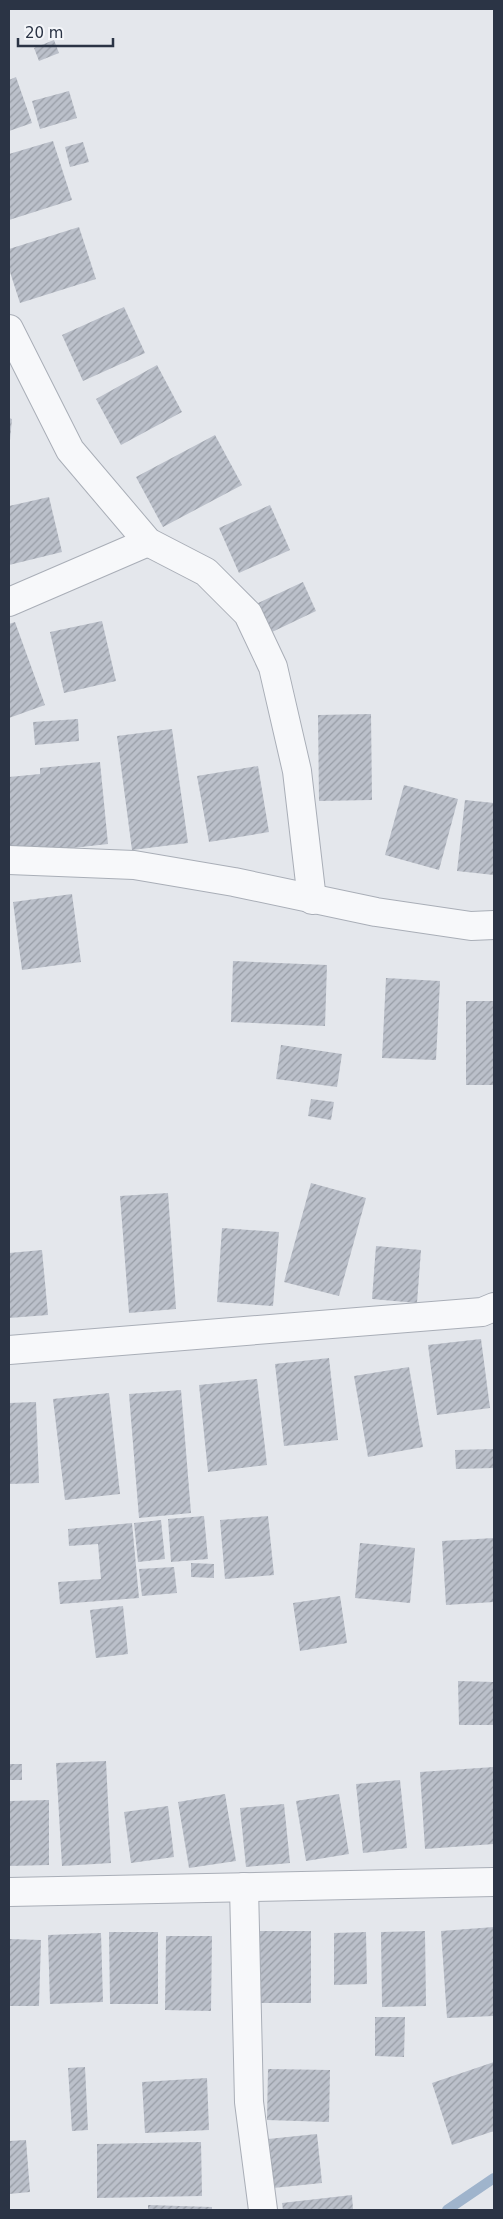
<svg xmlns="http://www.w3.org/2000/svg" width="503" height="2219" font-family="'DejaVu Sans',sans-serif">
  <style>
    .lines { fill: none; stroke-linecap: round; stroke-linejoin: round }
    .stream { stroke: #9fb4cc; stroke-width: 10 }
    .building { fill: url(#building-hatch) }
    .minor-casing { stroke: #a9aeb7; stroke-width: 30 }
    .minor { stroke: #f7f8fa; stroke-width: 28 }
  </style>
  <defs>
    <pattern id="building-hatch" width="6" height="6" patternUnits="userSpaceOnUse" patternTransform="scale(1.25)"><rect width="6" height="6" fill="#bbc0ca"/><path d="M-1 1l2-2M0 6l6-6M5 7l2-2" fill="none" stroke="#989da6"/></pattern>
  </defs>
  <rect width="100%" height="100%" fill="#e4e7ec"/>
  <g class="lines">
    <path class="stream" d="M447,2210L494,2178"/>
  </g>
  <g class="building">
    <path d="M54,40L59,53L39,61L34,48Z"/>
    <path d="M16,77L32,123L9,131V80Z"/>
    <path d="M69,91L77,118L40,129L32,101Z"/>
    <path d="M53,141L72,200L9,220V154Z"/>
    <path d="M83,142L89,162L70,167L65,147Z"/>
    <path d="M79,227L96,279L20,303L9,269V249Z"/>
    <path d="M124,307L145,353L83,381L62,335Z"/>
    <path d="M157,365L182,412L121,445L96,399Z"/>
    <path d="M9,418L12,419L10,440H9Z"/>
    <path d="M215,435L242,485L163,527L136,477Z"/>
    <path d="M49,497L62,552L9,565V506Z"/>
    <path d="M270,505L290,550L239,573L219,528Z"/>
    <path d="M303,582L316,611L270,633L256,604Z"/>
    <path d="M102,621L116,681L64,693L50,632Z"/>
    <path d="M15,622L45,705L9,718V624Z"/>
    <path d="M371,714L372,800L319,801L318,715Z"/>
    <path d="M78,719L79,741L35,745L33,722Z"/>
    <path d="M172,729L188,843L132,850L117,736Z"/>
    <path d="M100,762L108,844L9,855V777L40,774V768Z"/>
    <path d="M258,766L269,832L209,842L197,776Z"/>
    <path d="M404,785L458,799L439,870L385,855Z"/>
    <path d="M465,800L494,803V875L457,871Z"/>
    <path d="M72,894L81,962L22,970L13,902Z"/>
    <path d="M233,961L327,965L325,1026L231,1022Z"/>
    <path d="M386,978L440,981L436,1060L382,1058Z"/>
    <rect x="466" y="1001" width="28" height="84"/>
    <path d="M281,1045L342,1054L337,1087L276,1079Z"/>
    <path d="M311,1099L334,1102L331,1120L308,1116Z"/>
    <path d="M311,1183L366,1198L339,1296L284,1282Z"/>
    <path d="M168,1193L176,1309L129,1313L120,1196Z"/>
    <path d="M222,1228L279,1232L273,1306L217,1302Z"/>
    <path d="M376,1246L421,1250L417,1303L372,1299Z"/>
    <path d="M42,1250L48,1315L9,1318V1253Z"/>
    <path d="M481,1339L490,1408L437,1415L428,1345Z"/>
    <path d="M329,1358L338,1440L284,1446L275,1364Z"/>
    <path d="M409,1367L423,1447L368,1457L354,1376Z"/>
    <path d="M257,1379L267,1465L208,1472L199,1385Z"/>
    <path d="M181,1390L191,1513L139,1518L129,1394Z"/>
    <path d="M109,1393L120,1494L65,1500L53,1399Z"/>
    <path d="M36,1402L39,1483L9,1484V1403Z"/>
    <path d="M494,1449V1468L456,1469L455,1450Z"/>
    <path d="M204,1516L208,1559L171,1562L168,1519Z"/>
    <path d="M268,1516L274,1575L225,1579L220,1520Z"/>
    <path d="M161,1520L165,1559L138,1562L134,1523Z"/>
    <path d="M132,1523L139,1598L60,1604L58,1582L101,1579L98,1544L69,1546L68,1529Z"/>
    <path d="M494,1538V1602L446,1605L442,1541Z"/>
    <path d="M360,1543L415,1548L410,1603L355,1598Z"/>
    <path d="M191,1563L214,1564V1578L191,1577Z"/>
    <path d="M174,1567L177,1593L142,1596L139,1569Z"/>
    <path d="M340,1596L347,1643L300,1651L293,1603Z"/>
    <path d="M123,1606L128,1654L96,1658L90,1610Z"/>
    <path d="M458,1681L494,1682V1725H459Z"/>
    <path d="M106,1761L111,1863L62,1866L56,1763Z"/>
    <rect x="9" y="1764" width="13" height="16"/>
    <path d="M494,1767V1844L425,1849L420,1772Z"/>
    <path d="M400,1780L407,1848L363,1853L356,1784Z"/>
    <path d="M225,1794L236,1861L189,1868L178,1802Z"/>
    <path d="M339,1794L349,1854L306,1861L296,1801Z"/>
    <path d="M49,1800V1865L9,1866V1801Z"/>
    <path d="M284,1804L290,1863L246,1867L240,1808Z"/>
    <path d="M168,1806L174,1857L131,1863L124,1812Z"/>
    <path d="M494,1927V2016L447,2018L441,1931Z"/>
    <rect x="259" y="1931" width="52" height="72"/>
    <path d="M425,1931L426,2006L382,2007L381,1932Z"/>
    <path d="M109,1932H158V2004H110Z"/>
    <path d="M366,1932L367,1984L334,1985V1933Z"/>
    <path d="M101,1933L103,2002L50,2004L48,1935Z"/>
    <path d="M166,1936H212L211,2011L165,2010Z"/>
    <path d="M9,1939L41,1940L39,2006H9Z"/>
    <path d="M375,2017H405L404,2057L375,2056Z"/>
    <path d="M494,2062V2131L452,2145L432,2083Z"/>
    <path d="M85,2067L88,2130L72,2131L68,2068Z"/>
    <path d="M268,2069L330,2070L329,2122L267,2120Z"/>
    <path d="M207,2078L209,2130L145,2133L142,2082Z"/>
    <path d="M317,2134L322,2183L273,2188L268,2139Z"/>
    <path d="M26,2140L30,2192L9,2194V2141Z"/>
    <path d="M201,2142L202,2196L97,2198V2144Z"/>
    <path d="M352,2195L353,2210H283L282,2203Z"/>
    <path d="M148,2205L212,2207V2210H148Z"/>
  </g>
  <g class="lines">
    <g class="minor-casing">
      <g id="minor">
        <path d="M9,329L70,450L148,542L206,572L248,614L273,667L297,771L312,900"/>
        <path d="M9,602L148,542"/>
        <path d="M9,860L134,865L234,882L376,912L471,926L494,925"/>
        <path d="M9,1350L482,1312L494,1307"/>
        <path d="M244,1887L249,2102L263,2210"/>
        <path d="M9,1892L494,1882"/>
      </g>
    </g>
    <use href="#minor" class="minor"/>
  </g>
  <rect width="503" height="2219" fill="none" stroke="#2b3445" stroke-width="20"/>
  <path d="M18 38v8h95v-8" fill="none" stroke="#2b3445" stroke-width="2.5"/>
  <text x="25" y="38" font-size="15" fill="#2b3445" stroke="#f4f6f9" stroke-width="4" paint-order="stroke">20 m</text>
</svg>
